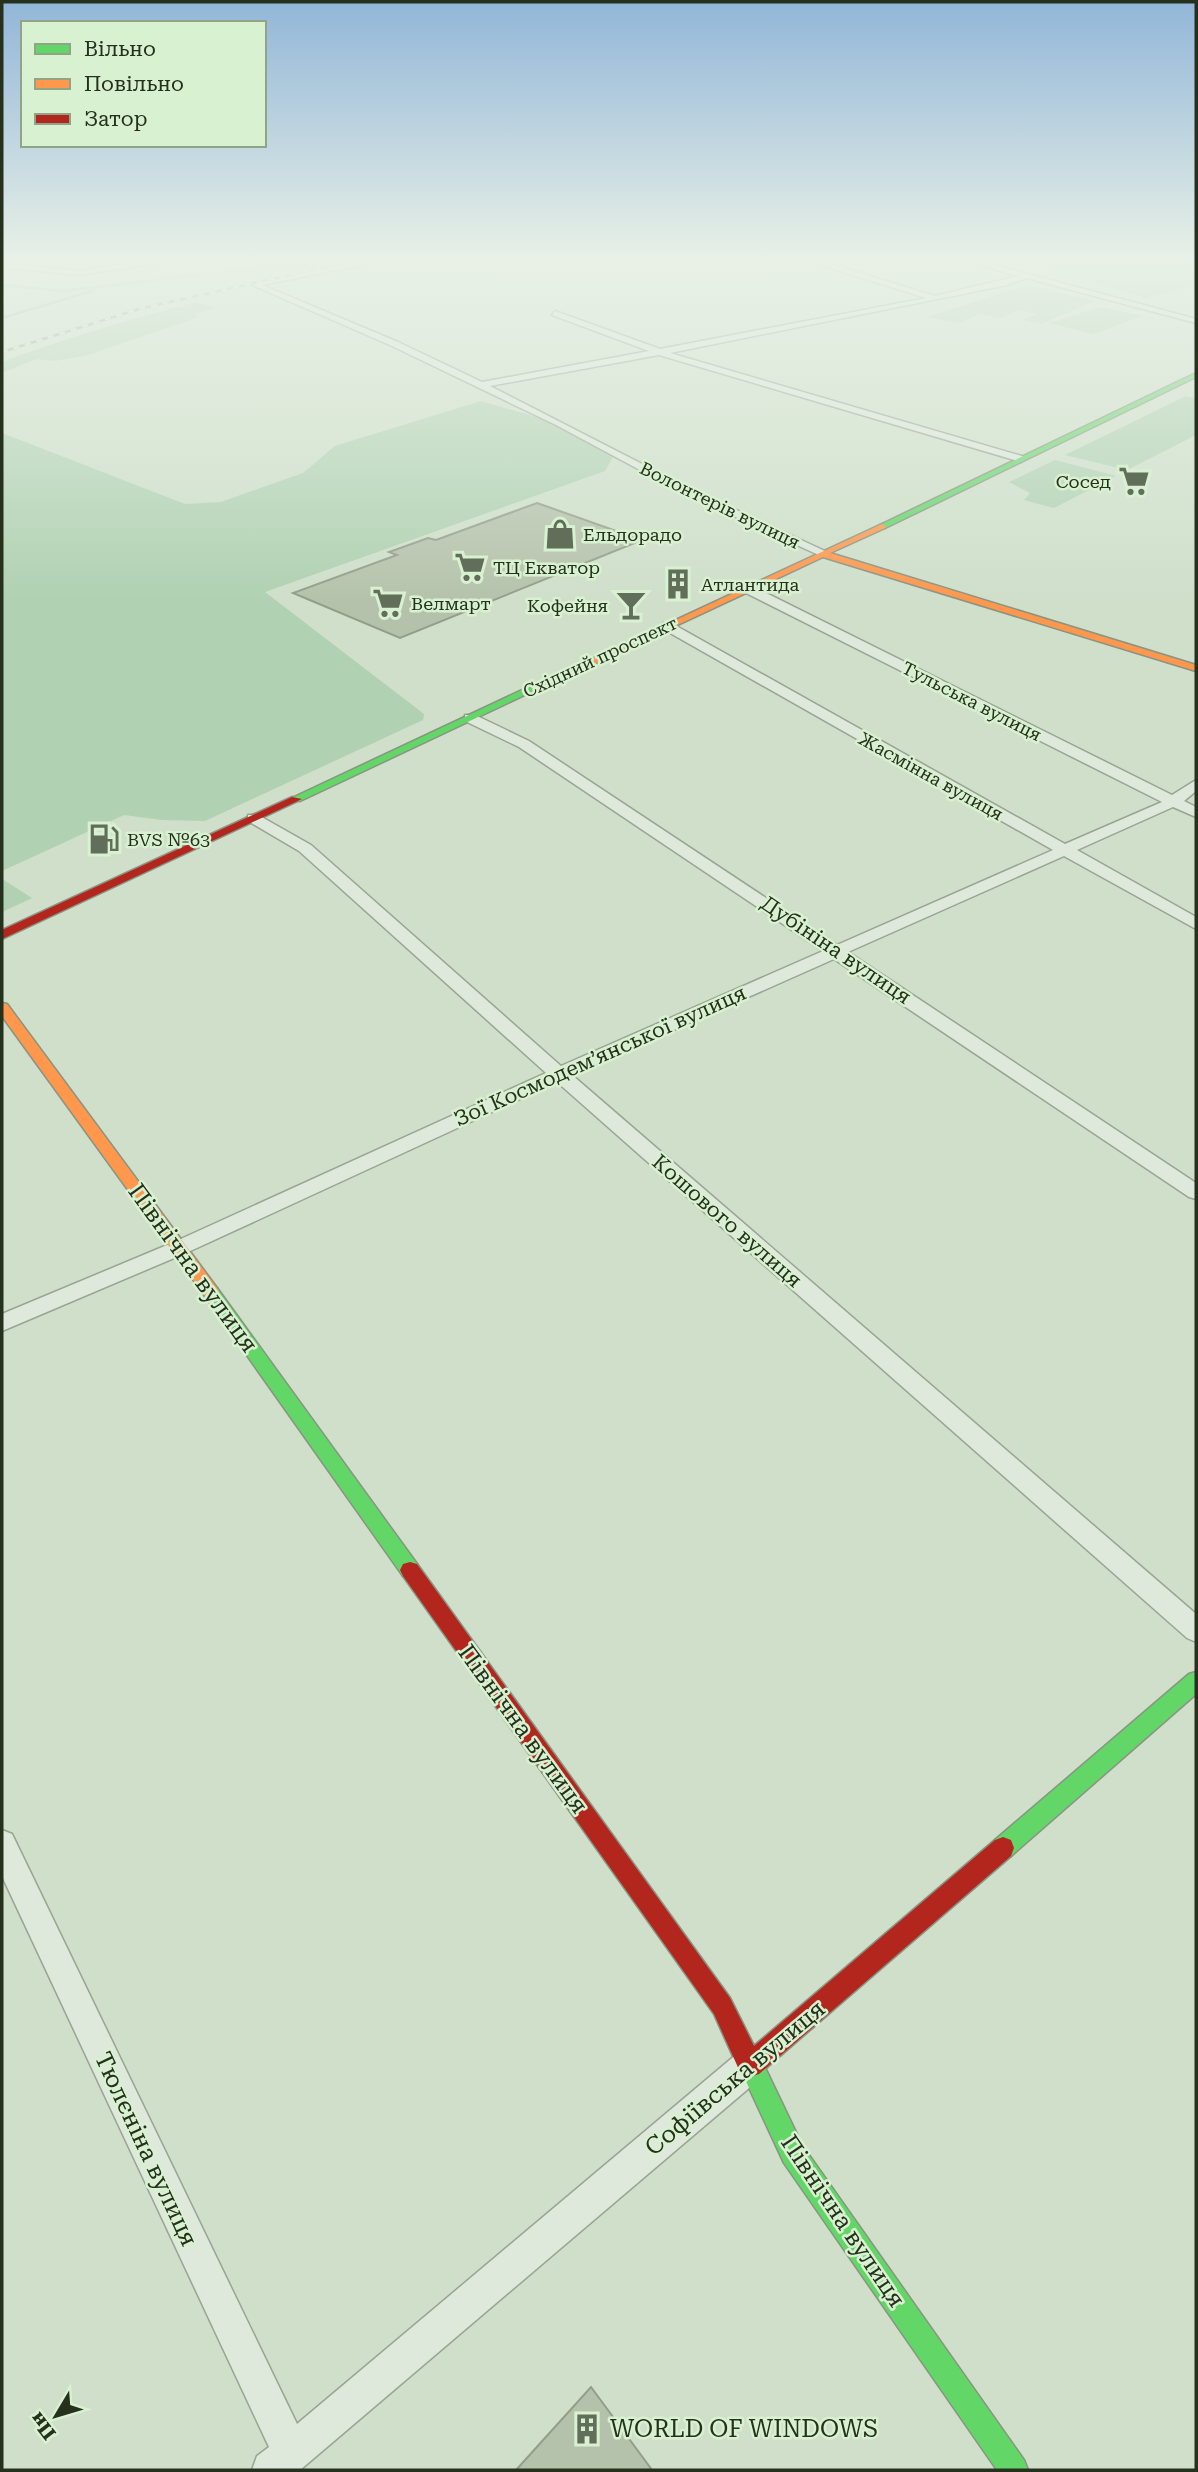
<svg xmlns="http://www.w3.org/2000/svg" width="1198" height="2472" font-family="'Roboto Serif',serif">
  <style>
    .green { fill: #b0d1b2 }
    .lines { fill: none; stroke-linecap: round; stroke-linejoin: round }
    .stream { stroke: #b0b9c0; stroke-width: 2.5 }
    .building { fill: #b5c2ab; stroke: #929e8a; stroke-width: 2 }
    .street-casing { stroke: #99a493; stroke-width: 3 }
    .fast-casing { stroke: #899483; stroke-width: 3 }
    .slow-casing { stroke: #899483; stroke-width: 3 }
    .jam-casing { stroke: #899483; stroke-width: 3 }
    .street { fill: #dee8db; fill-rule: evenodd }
    .fast { fill: #63d668; fill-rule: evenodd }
    .slow { fill: #ff974d; fill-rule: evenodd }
    .jam { fill: #b3261e; fill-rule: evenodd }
    .rail-casing { stroke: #9fa79b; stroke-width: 2.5 }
    .rail { stroke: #d8f1d0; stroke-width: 2; stroke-dasharray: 6; stroke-linecap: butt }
    .labels { text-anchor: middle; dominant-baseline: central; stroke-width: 5; stroke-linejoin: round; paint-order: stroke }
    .far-poi-label { font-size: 18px; fill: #26311d; stroke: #d8f1d0; text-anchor: start }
    .far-street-label { font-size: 18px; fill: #26311d; stroke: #d8f1d0 }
    .street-label { font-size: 21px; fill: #26311d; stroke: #d8f1d0 }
    .near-street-label { font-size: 24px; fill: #26311d; stroke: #d8f1d0 }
    .near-poi-label { font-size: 24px; fill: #26311d; stroke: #d8f1d0; text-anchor: start }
  </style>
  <rect width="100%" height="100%" fill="#cfdfca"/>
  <g class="green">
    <path d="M1126,257H1196V285L1146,298L1041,268L1075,260L1094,264Z"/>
    <path d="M1027,285L1094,301L1042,324L1023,320L1038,314L1019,310L1001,318L981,314L959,323L926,317Z"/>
    <path d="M196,302L216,308L194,314L199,317L88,355L54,361L36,359L2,373V362C66,338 130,319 196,302Z"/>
    <path d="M1100,307L1143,316L1093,334L1049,323Z"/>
    <path d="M1186,396L1196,398V435L1127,470L1065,455Z"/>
    <path d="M481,401L543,419L613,457L605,471L265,592L424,714L423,720L205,821L162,820L124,815L2,871V433L185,504L221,502L303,473L335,446Z"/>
    <path d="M1055,460L1116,476L1054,508L1024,500L1030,493L1009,482Z"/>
    <path d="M2,879L32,898L2,912Z"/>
  </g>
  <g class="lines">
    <g class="stream">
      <path d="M2,285L63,291L239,270L295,267L346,257"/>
      <path d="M2,318L92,291"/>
    </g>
  </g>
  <g class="building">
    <path d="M537,503L642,540L400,638L293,593L397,555L389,552L428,538L436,540Z"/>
    <path d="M591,2387L652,2470H516Z"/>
  </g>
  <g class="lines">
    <g class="street-casing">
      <g id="street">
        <path d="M178,257H199L79,275L2,267V263L79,271Z"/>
        <path d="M402,257L262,285L398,342L482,382L649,351L552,315L555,311L660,349L926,298L796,257H808L935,296L1018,276L952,257H965L1196,319V323L1026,278L1007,285L670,353L1025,457L1021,462L659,355L490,386L687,487L827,552V556L823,557L679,491L556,425L392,346L250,284L371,258Z"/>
        <path d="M744,586H752L1172,795L1196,780V791L1184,801L1196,807V817L1173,807L1077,850L1196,917V929L1064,856L848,952L1196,1183V1199L1189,1197L834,959L572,1075L1196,1614V1642L1187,1638L557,1082L186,1253L2,1331V1314L172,1243L546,1073L299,851L248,821V815H258L311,845L561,1066L823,951L519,747L465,721V715H475L529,741L837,945L1053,850L663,629V623H671L1065,844L1162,802L744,592Z"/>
        <path d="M2,1830L12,1834L297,2424L738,2053L750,2049L762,2053L766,2065L762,2077L300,2470H252L257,2456L269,2447L2,1876Z"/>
      </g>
    </g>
    <g class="fast-casing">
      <g id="fast">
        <path d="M1196,373V377L885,528L878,526Z"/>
        <path d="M539,682L548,684L300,801L290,799Z"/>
        <path d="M211,1286L217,1288L417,1564L420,1570L417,1576L410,1578L403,1576L205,1296L203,1292L205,1288Z"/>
        <path d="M1196,1672V1694L1011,1856L1003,1859L995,1856L992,1848L995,1840L1189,1674Z"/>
        <path d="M750,2052L759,2055L802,2145L1024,2460L1028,2470H997L784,2163L738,2064L741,2055Z"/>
      </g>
    </g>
    <g class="slow-casing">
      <g id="slow">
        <path d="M882,524L886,526L885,528L830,553L1196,665V671L823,557L547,686L538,684Z"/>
        <path d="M2,1003L7,1004L217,1288L219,1292L217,1296H205L2,1016Z"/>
      </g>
    </g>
    <g class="jam-casing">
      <g id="jam">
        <path d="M292,797L302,799L2,939V930Z"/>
        <path d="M410,1562L417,1564L730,1998L754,2046L995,1840L1003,1837L1011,1840L1014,1848L1011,1856L759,2074L750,2077L741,2074L714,2014L403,1576L400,1570L403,1564Z"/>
      </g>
    </g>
    <use href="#street" class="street"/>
    <use href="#fast" class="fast"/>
    <use href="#slow" class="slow"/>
    <use href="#jam" class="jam"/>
    <g class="rail-casing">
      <path id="rail" d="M2,352L139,309L371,257"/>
    </g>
    <use href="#rail" class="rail"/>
  </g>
  <linearGradient id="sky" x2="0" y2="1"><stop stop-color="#91b6d8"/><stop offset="0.43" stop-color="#e9f1e7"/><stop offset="1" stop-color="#e9f1e7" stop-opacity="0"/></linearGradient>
  <rect width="1198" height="603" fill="url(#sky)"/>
  <defs>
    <g id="supermarket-bare" transform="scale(2.415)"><path d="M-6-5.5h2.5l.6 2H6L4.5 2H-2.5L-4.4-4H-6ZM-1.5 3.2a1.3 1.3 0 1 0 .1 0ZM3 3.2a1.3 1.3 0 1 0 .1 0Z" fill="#616e5a" stroke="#d8f1d0" stroke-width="2.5" paint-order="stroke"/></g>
    <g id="shop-bare" transform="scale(2.415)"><path d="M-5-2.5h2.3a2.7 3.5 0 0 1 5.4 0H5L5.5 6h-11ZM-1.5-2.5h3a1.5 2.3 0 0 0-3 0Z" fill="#616e5a" stroke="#d8f1d0" stroke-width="2.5" paint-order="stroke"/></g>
    <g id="building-bare" transform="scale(2.415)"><path d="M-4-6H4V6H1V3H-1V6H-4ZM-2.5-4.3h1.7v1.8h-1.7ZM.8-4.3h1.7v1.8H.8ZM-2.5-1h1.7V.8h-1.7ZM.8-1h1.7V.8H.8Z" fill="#616e5a" stroke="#d8f1d0" stroke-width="2.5" paint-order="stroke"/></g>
    <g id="bar-bare" transform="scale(2.415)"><path d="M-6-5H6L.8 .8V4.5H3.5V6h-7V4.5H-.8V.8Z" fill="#616e5a" stroke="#d8f1d0" stroke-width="2.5" paint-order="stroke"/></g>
    <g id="fuel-bare" transform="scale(2.415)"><path d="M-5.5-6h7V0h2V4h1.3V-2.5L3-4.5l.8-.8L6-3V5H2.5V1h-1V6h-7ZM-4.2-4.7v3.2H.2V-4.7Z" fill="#616e5a" stroke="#d8f1d0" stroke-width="2.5" paint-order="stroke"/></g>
  </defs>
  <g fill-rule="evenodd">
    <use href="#supermarket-bare" x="1134" y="481"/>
    <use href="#shop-bare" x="560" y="534"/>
    <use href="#supermarket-bare" x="470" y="567"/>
    <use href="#building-bare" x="678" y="584"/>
    <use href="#supermarket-bare" x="388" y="603"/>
    <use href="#bar-bare" x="631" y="605"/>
    <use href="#fuel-bare" x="104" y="839"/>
    <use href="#building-bare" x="587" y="2429"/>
  </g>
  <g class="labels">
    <g class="far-poi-label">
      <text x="1111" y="481" text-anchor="end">Сосед</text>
      <text x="583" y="534">Ельдорадо</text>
      <text x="493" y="567">ТЦ Екватор</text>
      <text x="701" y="584">Атлантида</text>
      <text x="411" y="603">Велмарт</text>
      <text x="608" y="605" text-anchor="end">Кофейня</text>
      <text x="127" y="839">BVS №63</text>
    </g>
    <g class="far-street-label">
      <text transform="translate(720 505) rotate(26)">Волонтерів вулиця</text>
      <text transform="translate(600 657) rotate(-25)">Східний проспект</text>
      <text transform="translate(972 701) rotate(27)">Тульська вулиця</text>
      <text transform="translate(931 776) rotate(29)">Жасмінна вулиця</text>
    </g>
    <g class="street-label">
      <text transform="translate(836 950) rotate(34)">Дубініна вулиця</text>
      <text transform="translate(600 1056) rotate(-24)">Зої Космодем’янської вулиця</text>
      <text transform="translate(727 1221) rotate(41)">Кошового вулиця</text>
    </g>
    <g class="near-street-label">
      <text transform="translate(193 1268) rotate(54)">Північна вулиця</text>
      <text transform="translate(523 1729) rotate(54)">Північна вулиця</text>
      <text transform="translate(735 2078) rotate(-40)">Софіївська вулиця</text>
      <text transform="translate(146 2149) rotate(65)">Тюлєніна вулиця</text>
      <text transform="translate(843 2221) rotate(56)">Північна вулиця</text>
    </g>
    <g class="near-poi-label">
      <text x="610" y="2429">WORLD OF WINDOWS</text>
    </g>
  </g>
  <rect width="1198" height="2472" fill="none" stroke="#26311d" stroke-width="7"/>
  <rect x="21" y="21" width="245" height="126" fill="#d8f1d0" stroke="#91a488" stroke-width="2"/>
  <rect x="35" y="44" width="35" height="10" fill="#63d668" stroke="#91a488" stroke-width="2"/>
  <text x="84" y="56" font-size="21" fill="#26311d">Вільно</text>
  <rect x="35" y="79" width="35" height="10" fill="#ff974d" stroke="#91a488" stroke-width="2"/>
  <text x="84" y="91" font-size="21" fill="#26311d">Повільно</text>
  <rect x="35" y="114" width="35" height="10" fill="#b3261e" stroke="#91a488" stroke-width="2"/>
  <text x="84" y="126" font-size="21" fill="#26311d">Затор</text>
  <g transform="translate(56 2416) rotate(232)" stroke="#d8f1d0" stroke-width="5" paint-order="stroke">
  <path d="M0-5L12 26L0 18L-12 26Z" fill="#26311d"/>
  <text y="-10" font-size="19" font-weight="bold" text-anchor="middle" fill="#26311d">Пн</text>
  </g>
</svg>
